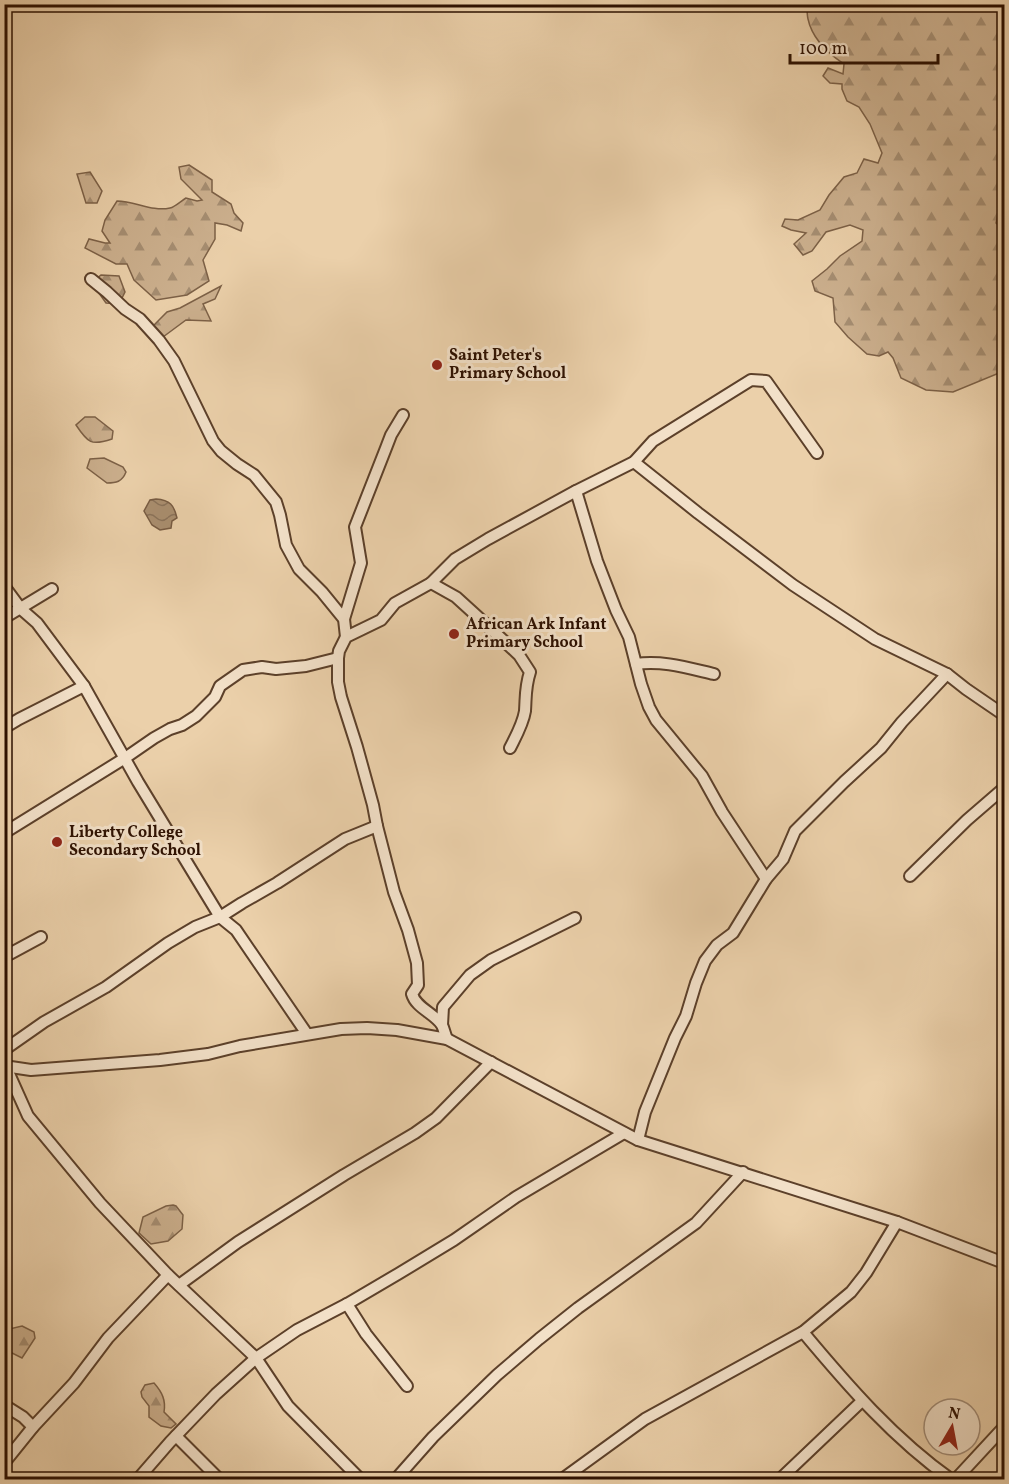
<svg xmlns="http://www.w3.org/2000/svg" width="1009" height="1484" font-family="Vollkorn,serif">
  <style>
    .green { fill: #cbaf8d; stroke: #7c6046; stroke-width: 1.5 }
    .forest { fill: url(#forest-firs); stroke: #7c6046; stroke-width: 1.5 }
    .water { fill: url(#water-waves); stroke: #785c43; stroke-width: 1.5 }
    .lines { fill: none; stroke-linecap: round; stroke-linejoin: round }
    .minor-casing { stroke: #5c402a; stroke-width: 14 }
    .minor { stroke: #f2e0c8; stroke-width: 10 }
    .poi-dot { fill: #8f2418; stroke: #f2e0c8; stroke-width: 2 }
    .labels { text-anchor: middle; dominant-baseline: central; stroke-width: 6; stroke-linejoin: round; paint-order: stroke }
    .poi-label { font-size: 16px; font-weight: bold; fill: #2d1000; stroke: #f2e0c8; text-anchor: start }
  </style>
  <defs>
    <pattern id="forest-firs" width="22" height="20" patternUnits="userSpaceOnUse" patternTransform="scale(1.5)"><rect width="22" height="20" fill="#cbaf8d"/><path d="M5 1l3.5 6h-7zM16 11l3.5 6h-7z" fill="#a58d71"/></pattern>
    <pattern id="water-waves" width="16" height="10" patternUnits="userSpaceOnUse" patternTransform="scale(1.5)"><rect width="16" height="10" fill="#aa8f70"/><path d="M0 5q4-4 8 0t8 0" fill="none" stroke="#8b735a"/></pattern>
  </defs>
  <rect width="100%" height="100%" fill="#ebd0aa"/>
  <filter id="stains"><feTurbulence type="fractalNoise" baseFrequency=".00333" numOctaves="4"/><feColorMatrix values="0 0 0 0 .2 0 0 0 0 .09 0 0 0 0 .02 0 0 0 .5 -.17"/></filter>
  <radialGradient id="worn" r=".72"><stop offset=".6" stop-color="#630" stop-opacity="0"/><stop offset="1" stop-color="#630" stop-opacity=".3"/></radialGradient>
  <path class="green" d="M104,458L123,467L126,472C122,482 116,483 107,483L87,468L90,459Z"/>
  <g class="forest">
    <path d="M807,5H1004V208L999,211L996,223L1004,230V371L953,392L926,390L901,378L893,358L888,352L879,356L867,354L848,337L835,322L833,298L815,291L812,281L827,269L840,256L862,241L863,230L850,225L826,232L812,251L803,255L794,244L806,233L791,230L782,226L785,219L798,220L820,210L829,195L844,177L857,173L864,159L878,163L882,153L870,124L859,107L847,101L842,89V84L830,83L823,76L828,68L843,74L844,64C829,54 812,38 808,19C807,15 807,9 807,5Z"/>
    <path d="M189,165L212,180V192L231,204L234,213L243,223L241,231L227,225L215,223V239L203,260L209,281L187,295L156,300L134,280L127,264H116L85,248L89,239L105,243H110L102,231L105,220L117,201C135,201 152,212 170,208C175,207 181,201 186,198L197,201L202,200L181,179L179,167Z"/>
    <path d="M90,172L102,191L97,203H86L77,174Z"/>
    <path d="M101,275L119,276L125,292L119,304L106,303L94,286L95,280Z"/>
    <path d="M221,286L215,299L203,304L211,321L186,320L163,337L153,333L154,325L167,312L180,308Z"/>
    <path d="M85,417H95L113,431L112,439C91,446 88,443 76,425Z"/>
    <path d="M173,1205L176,1206L183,1215L182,1229L168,1241L151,1244L139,1233L143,1217L166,1206Z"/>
    <path d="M22,1326L34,1332L35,1338L22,1358L4,1349L5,1330Z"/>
    <path d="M154,1383C162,1392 166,1400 164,1412L176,1424L171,1428L161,1426L149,1417V1406L142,1397L141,1392L145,1385Z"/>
  </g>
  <path class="water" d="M156,499C170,500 174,505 177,518L172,521L171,528L160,530L152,525L144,511L150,500Z"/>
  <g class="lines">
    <g class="minor-casing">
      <g id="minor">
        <path d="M91,279L107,292L125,309L140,319L159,340L174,361L213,441L221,451L237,464L254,475L276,502L280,515L286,545L299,569L322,592L344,619L346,637"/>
        <path d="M634,462L698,513L793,585L875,639L947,674L966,689L1004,715"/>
        <path d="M576,491L597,561L616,610L629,637L641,684L649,707L656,720L702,776L722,812L766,879"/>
        <path d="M431,583L456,597L478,617L519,655L530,672C525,687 526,696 525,711C523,724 516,736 510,748"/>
        <path d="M4,586L21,609L37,623L84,686L138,782L220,917L236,930L307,1034"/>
        <path d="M4,618L52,589"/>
        <path d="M344,619L361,563L355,527L386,448L391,435L403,415"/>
        <path d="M636,664C662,660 688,668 714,674"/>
        <path d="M4,728L19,719L84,686"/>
        <path d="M4,833L125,758L154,738L170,729L182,725L196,716L215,697L220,686L243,670L262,667L276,669L306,666L338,658"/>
        <path d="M910,876L967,820L1004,788"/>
        <path d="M4,957L41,937"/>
        <path d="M442,1025L443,1007L470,975L491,960L575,918"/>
        <path d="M447,1039C445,1035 444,1029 442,1025C434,1013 416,1008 412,994L418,985L417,963L408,930L394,892L377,826L373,805L357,747L341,697L338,682V658L339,651L346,637L381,620L395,603L431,583L455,559L488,539L576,491L634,462L653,441L751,380L766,381L817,453"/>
        <path d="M4,1050L44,1022L106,987L168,943L195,927L220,917L242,903L277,883L345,839L377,826"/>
        <path d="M4,1066L31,1070L160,1060L208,1054L240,1046L341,1029L367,1028L397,1030L447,1039L638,1140L897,1222L1004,1263"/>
        <path d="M6,1067L28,1116L100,1203L168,1275L256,1358L288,1406L361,1480"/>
        <path d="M638,1140L645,1112L675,1038L686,1016L696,983L705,961L717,945L733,933L766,879L783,859L795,831L844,782L881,748L902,722L947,674"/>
        <path d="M179,1285L238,1242L344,1175L415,1133L436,1118L491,1062"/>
        <path d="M347,1304L366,1334L407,1386"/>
        <path d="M803,1332C848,1386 894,1439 952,1480"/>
        <path d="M4,1405L23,1417L33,1427"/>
        <path d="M176,1436L220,1480"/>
        <path d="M4,1463L33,1427L74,1383L108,1338L168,1275"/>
        <path d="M137,1480L170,1442L216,1394L256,1358L297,1330L347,1304L398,1274L454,1240L516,1197L624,1133"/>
        <path d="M395,1480L433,1437L497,1375L539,1339L578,1308L696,1223L743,1172"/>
        <path d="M561,1480L645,1419L803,1332L851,1292L866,1273L897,1222"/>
        <path d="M779,1480L862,1401"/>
        <path d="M955,1480L1004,1427"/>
      </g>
    </g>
    <use href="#minor" class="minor"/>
  </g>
  <g class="poi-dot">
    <circle cx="437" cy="365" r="6"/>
    <circle cx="454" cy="634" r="6"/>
    <circle cx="57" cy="842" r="6"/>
  </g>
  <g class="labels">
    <g class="poi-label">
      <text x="449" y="356">Saint Peter's<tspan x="449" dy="18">Primary School</tspan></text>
      <text x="466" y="625">African Ark Infant<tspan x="466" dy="18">Primary School</tspan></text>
      <text x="69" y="833">Liberty College<tspan x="69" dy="18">Secondary School</tspan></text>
    </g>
  </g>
  <rect width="1009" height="1484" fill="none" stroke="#ebd0aa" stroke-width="24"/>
  <rect x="6" y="6" width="997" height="1472" fill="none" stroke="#2d1000" stroke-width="3"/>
  <rect x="12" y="12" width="985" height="1460" fill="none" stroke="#2d1000" stroke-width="1.5"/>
  <g transform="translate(952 1427) rotate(10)"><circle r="28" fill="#f2e0c8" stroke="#a38d78" stroke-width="1.5"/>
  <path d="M0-4.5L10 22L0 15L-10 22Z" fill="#8f2418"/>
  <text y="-9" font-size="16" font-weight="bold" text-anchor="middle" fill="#2d1000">N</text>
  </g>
  <path d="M790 54v9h148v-9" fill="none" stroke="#2d1000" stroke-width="3"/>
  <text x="799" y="54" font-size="18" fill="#2d1000" stroke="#f2e0c8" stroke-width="4.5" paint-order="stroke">100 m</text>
  <rect width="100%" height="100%" filter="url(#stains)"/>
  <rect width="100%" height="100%" fill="url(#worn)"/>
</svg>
